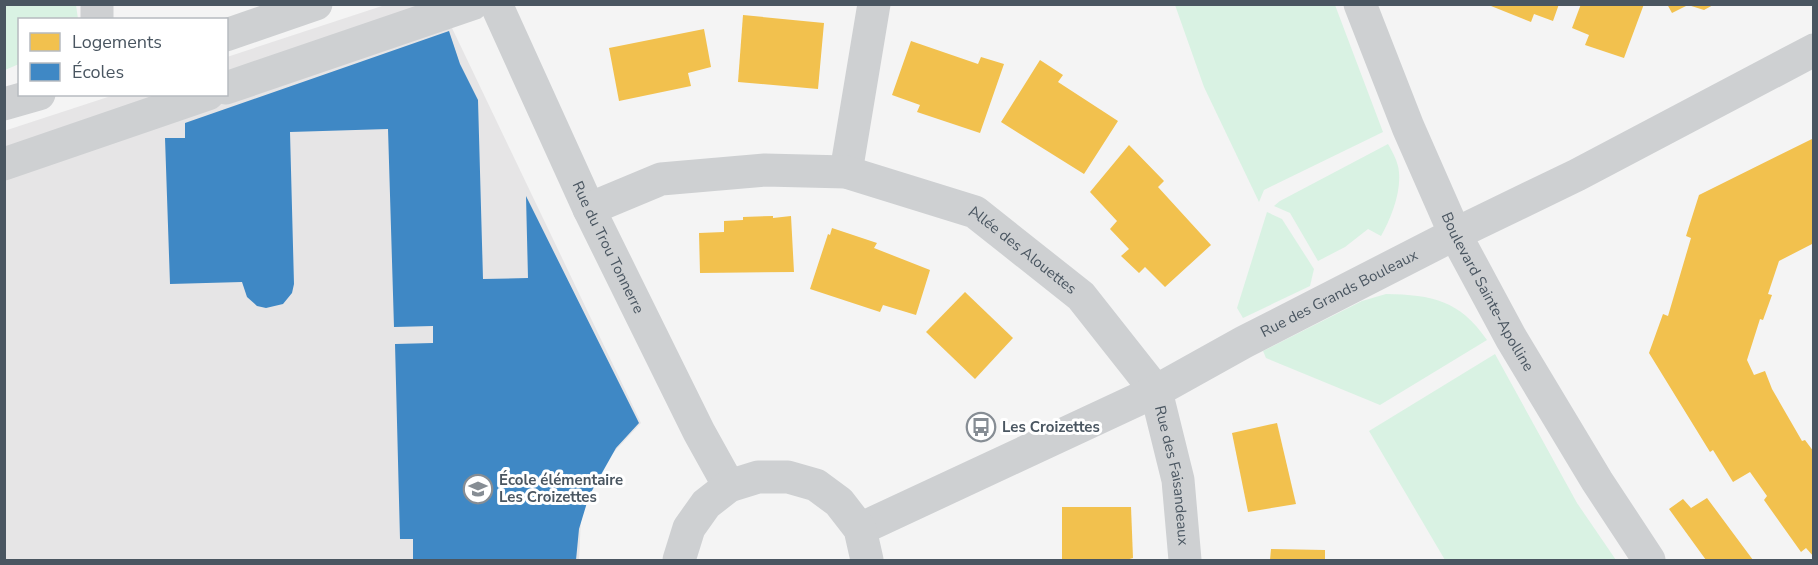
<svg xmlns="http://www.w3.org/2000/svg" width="1818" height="565" font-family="'Nunito Sans',sans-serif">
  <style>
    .education { fill: #e6e5e6 }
    .green { fill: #d9f2e3 }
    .homes { fill: #f2c14e }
    .schools { fill: #3f88c5 }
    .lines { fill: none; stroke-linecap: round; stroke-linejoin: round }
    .minor { stroke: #ced0d2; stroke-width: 33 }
    .labels { text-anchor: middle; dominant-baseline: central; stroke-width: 6; stroke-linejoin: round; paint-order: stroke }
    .street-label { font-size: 15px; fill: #4a5661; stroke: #fff }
    .poi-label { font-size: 15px; font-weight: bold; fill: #4a5661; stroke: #fff; text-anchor: start }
  </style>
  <rect width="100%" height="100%" fill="#f4f4f4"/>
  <path class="education" d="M385,5H441L641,423L600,467L581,519L579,560H5L4,131L114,95L226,94L227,57Z"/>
  <g class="green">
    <path d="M5,4L76,5L78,19L20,20L19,64L5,70Z"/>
    <path d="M1175,5H1335L1383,132L1264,190L1259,202L1204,87Z"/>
    <path d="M1388,144C1392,151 1396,158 1398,166C1403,188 1392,217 1381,236L1368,229L1345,247L1318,261L1290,213L1274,206L1280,201Z"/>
    <path d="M1267,212L1282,219L1314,269L1310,286L1243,318L1237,308Z"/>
    <path d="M1386,294C1433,295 1459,300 1487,340L1380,405L1266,358L1263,351L1362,301Z"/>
    <path d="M1495,354L1577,503L1616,560H1445L1369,431Z"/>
  </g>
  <g class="homes">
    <path d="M1486,4H1559L1553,21L1534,14L1531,22Z"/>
    <path d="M1581,4H1644L1624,58L1585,45L1589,35L1572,28Z"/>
    <path d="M1667,4H1715L1704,10L1688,5L1672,13Z"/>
    <path d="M743,15L824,23L818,89L738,82Z"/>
    <path d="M704,29L711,67L688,73L691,86L619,101L609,48Z"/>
    <path d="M911,41L978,64L981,57L1004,64L980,133L917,112L920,105L892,95Z"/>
    <path d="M1040,60L1063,75L1058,82L1118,121L1084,174L1001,122Z"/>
    <path d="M1814,138V204L1812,205L1814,208V243L1779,261L1768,294L1772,295L1763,320L1760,319L1747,360L1754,375L1765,371L1772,389L1802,441L1805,440L1814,452V557L1806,548L1801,552L1764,500L1767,496L1750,472L1733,482L1713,450L1710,452L1649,353L1663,314L1668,316L1691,238L1686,236L1699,195Z"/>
    <path d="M1129,145L1164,181L1158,187L1211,245L1165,287L1145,267L1139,273L1121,256L1129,249L1110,229L1117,221L1090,192Z"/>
    <path d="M773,216V218L791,216L794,272L700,273L699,233L724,232V221L743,220V217Z"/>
    <path d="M832,228L877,243L874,248L930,270L916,315L883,305L880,312L810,289L828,234L830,235Z"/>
    <path d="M965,292L1013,338L975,379L926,332Z"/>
    <path d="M1277,423L1296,504L1248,512L1232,433Z"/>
    <path d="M1707,498L1753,560H1706L1669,509L1683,499L1691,508Z"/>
    <path d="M1062,507H1131L1133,558L1126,560H1062Z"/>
    <path d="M1271,549L1325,550V560H1270Z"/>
  </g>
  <path class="schools" d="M449,31L460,64L478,100L483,279L528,278L526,196L639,423L616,448L589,496L579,529L576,560H413V539H400L395,344L433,343V326L394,327L388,129L290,132L294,284L292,293L283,304L266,308L257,306L247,297L242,282L170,284L165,138H185V123Z"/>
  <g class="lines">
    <g class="minor">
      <path id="s1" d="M496,4L589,209L699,432L729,486"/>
      <path id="s2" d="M1360,4L1408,127L1455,234L1511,338L1597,481L1649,560"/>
      <path d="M97,20V4"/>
      <path d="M226,35L316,4"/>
      <path d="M226,88L472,4"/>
      <path d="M4,104L39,94"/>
      <path d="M4,164L208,94"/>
      <path d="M846,172L874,4"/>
      <path id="s3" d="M589,209L661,179L765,170L846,172L975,212L1081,296L1156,391L1178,480L1185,560"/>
      <path id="s4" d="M860,529L1156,391L1244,342L1455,234L1577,175L1814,50"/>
      <path d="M679,560L689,528L706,504L729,486L758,477H788L816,485L839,502L860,529L867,560"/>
    </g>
  </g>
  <defs>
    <g id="bus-ring" transform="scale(1.5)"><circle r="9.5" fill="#fff" stroke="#868d94" stroke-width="1.5"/><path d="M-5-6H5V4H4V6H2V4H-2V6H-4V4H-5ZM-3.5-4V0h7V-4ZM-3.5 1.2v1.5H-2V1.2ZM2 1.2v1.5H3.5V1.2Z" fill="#868d94"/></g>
    <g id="school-ring" transform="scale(1.5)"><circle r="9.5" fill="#fff" stroke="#868d94" stroke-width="1.5"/><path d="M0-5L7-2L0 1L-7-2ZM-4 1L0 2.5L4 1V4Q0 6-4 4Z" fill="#868d94"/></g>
  </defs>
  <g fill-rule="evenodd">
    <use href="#bus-ring" x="981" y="427"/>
    <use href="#school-ring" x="478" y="489"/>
  </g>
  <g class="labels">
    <g class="street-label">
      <text stroke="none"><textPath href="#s1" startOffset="268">Rue du Trou Tonnerre</textPath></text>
      <text stroke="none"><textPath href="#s3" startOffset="459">Allée des Alouettes</textPath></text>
      <text stroke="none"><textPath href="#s2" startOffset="315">Boulevard Sainte-Apolline</textPath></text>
      <text stroke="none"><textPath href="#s4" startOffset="534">Rue des Grands Bouleaux</textPath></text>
      <text stroke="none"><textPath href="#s3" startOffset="741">Rue des Faisandeaux</textPath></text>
    </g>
    <g class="poi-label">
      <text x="1002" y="427">Les Croizettes</text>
      <text x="499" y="480">École élémentaire<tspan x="499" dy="17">Les Croizettes</tspan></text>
    </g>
  </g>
  <rect width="1818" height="565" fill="none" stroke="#4a5661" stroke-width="12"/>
  <rect x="18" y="18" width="210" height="78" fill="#ffffff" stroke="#b7bbc0" stroke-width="1.5"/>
  <rect x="30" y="33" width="30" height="18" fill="#f2c14e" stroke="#b7bbc0" stroke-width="1.5"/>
  <text x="72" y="48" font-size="18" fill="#4a5661">Logements</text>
  <rect x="30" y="63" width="30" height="18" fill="#3f88c5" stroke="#b7bbc0" stroke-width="1.5"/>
  <text x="72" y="78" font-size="18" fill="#4a5661">Écoles</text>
</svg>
